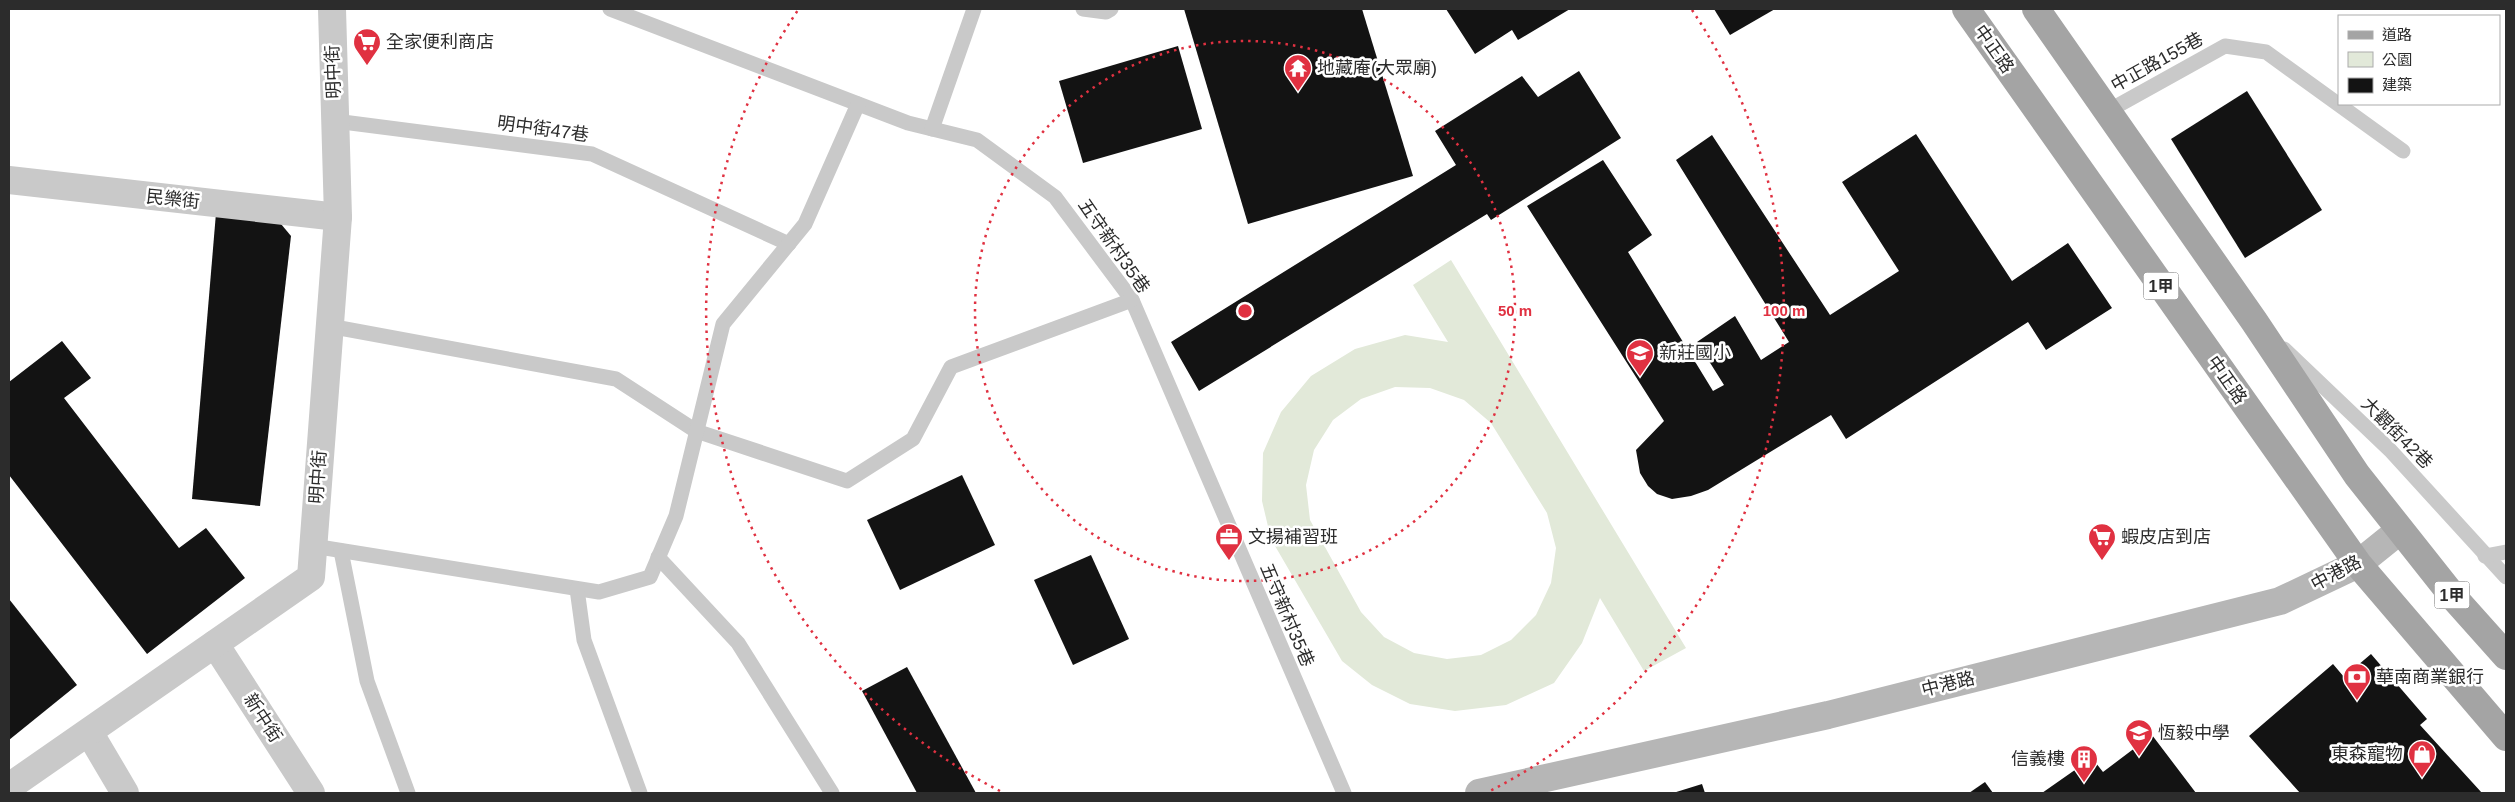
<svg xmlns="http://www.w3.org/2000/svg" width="2515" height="802" font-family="Helvetica,'Noto Sans TC',sans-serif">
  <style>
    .green { fill: #e2e9d9; fill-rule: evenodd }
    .building { fill: #131313 }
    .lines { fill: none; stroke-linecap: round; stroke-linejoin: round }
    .lane { stroke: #c9c9c9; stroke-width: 15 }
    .street { stroke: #c9c9c9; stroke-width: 28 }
    .secondary { stroke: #b6b6b6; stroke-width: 28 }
    .primary { stroke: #a4a4a4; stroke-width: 28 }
    .ring { fill: none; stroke: #e03141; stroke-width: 2.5; stroke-dasharray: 2.5 5 }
    .labels { text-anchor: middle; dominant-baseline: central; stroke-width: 5; stroke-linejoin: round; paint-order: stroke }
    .shield { fill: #fff; stroke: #6b6b6b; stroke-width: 1 }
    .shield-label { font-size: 16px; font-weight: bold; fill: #2c2c2c }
    .poi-label { font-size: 18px; fill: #2c2c2c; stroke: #fff; text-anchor: start }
    .street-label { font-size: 18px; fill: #2c2c2c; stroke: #fff }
    .centre { fill: #e03141; stroke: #fff; stroke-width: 2.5 }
    .ring-label { font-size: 15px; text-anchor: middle; font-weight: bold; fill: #e03141; stroke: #fff; stroke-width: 5; stroke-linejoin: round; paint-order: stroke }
  </style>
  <rect width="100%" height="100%" fill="#fff"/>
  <path class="green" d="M1451,260L1686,648L1644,671L1600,598L1582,643L1554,683L1506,705L1455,711L1410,704L1372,685L1342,661L1271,539L1262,501L1263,453L1281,412L1311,376L1355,349L1405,335L1448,342L1413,285ZM1395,387L1430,388L1464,400L1491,423L1547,513L1556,548L1551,583L1536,615L1511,640L1481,655L1447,659L1414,653L1384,637L1361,612L1310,520L1306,485L1314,450L1333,420L1361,399Z"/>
  <g class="building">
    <path d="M1184,9H1362L1413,176L1248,224Z"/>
    <path d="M1446,9H1570L1518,40L1512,30L1475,54Z"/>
    <path d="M1714,9H1775L1730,35Z"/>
    <path d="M1178,46L1202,129L1083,163L1059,81Z"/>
    <path d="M1579,71L1621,138L1491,220L1487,214L1199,391L1171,342L1456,165L1435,131L1522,76L1538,97Z"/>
    <path d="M2247,91L2322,210L2245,258L2171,139Z"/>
    <path d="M1916,134L2012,281L2068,243L2112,308L2046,350L2028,322L1846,439L1831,415L1708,490L1691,496L1672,499L1657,494L1648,486L1640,473L1636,450L1664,421L1527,206L1603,160L1652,235L1628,252L1713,391L1724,385L1697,342L1735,316L1761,360L1789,342L1676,160L1712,135L1830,315L1899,271L1842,182Z"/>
    <path d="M271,212L291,236L260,506L192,499L216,213Z"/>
    <path d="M62,341L91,378L64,398L179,548L206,528L245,578L147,654L9,475V382Z"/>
    <path d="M962,475L995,545L900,590L867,520Z"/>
    <path d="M1091,555L1129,639L1073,665L1034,580Z"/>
    <path d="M9,599L77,685L9,740Z"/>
    <path d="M2371,654L2427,719L2420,725L2482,793H2300L2249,736L2333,664L2344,677Z"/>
    <path d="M907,667L976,793H917L862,691Z"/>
    <path d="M2152,735L2196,793H2042L2092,758L2103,772Z"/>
    <path d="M1985,782L1993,793H1969Z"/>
    <path d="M1702,784L1705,793H1673Z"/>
  </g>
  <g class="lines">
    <g class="lane">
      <path d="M610,9L908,123L977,140L1055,197L1132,300L1344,793"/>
      <path d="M1083,9L1106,12L1111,9"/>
      <path d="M2108,111L2225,46L2266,52L2403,151"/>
      <path d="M335,121L592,154L789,244"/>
      <path d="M932,129L974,9"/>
      <path d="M329,326L616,379L696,431L847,481L913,439L951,367L1132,300"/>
      <path d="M2284,349L2390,450L2506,577"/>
      <path d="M313,546L599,592L650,577L676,516L723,324L805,224L858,104"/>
      <path d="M341,551L367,681L408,793"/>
      <path d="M2485,556L2506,552"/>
      <path d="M658,557L738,643L832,793"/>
      <path d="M577,589L584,640L640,793"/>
    </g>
    <g class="street">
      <path d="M9,180L338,217"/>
      <path d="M215,644L311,793"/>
      <path d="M89,732L125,793"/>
      <path d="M9,787L311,577L338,217L332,9"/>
    </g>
    <path class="secondary" d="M1479,793L1828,715L2280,601L2358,564L2399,531"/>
    <g class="primary">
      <path d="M1966,9L2358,564L2506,737"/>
      <path d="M2036,9L2254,321L2357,475L2456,600L2506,656"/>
    </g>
  </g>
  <g class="ring">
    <circle cx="1245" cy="311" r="270"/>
    <path d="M1000 791A539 539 0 0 1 798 10M1692 10A539 539 0 0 1 1490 791"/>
  </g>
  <defs>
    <g id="supermarket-pin" transform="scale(1.4375)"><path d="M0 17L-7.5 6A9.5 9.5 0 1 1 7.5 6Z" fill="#e03141" stroke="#fff"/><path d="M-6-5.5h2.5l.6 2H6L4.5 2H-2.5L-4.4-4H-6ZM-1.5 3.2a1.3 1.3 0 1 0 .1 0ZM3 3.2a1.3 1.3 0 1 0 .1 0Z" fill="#fff"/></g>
    <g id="temple-pin" transform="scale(1.4375)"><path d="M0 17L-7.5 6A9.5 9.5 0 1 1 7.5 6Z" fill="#e03141" stroke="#fff"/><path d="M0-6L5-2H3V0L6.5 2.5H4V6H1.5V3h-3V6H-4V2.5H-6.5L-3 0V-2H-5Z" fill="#fff"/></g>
    <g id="school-pin" transform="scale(1.4375)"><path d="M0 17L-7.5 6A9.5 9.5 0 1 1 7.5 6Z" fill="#e03141" stroke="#fff"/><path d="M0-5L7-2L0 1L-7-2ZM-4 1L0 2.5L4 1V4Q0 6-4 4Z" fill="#fff"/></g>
    <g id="office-pin" transform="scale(1.4375)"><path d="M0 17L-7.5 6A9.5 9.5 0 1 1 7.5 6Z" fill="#e03141" stroke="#fff"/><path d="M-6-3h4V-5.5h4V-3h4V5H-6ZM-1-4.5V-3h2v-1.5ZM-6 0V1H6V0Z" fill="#fff"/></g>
    <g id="bank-pin" transform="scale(1.4375)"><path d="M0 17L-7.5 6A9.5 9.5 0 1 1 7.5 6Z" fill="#e03141" stroke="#fff"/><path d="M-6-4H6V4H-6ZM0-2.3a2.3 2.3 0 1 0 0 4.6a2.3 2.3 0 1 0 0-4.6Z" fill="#fff"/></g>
    <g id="shop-pin" transform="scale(1.4375)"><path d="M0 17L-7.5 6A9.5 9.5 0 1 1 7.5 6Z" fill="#e03141" stroke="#fff"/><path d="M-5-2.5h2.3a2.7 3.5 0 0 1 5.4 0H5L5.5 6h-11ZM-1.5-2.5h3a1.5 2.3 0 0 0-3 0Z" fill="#fff"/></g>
    <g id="building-pin" transform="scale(1.4375)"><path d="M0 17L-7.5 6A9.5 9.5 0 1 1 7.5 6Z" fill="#e03141" stroke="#fff"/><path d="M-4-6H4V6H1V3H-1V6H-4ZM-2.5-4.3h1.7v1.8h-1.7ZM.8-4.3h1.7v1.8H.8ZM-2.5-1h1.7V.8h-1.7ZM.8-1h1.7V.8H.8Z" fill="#fff"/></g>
  </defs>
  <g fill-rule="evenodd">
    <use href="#supermarket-pin" x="367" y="42"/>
    <use href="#temple-pin" x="1298" y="68"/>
    <use href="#school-pin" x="1640" y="353"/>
    <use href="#office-pin" x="1229" y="537"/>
    <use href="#supermarket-pin" x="2102" y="537"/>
    <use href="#bank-pin" x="2357" y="677"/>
    <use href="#school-pin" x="2139" y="733"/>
    <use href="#shop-pin" x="2422" y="754"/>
    <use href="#building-pin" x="2084" y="759"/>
  </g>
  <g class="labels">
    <g class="shield">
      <rect x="2143.5" y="272.5" width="35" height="27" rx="4"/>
      <rect x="2434.5" y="581.5" width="35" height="27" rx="4"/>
    </g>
    <g class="shield-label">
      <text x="2161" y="286">1甲</text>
      <text x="2452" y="595">1甲</text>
    </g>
    <g class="poi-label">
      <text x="386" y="42">全家便利商店</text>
      <text x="1317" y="68">地藏庵(大眾廟)</text>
      <text x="1659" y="353">新莊國小</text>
      <text x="1248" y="537">文揚補習班</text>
      <text x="2121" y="537">蝦皮店到店</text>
      <text x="2376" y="677">華南商業銀行</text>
      <text x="2158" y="733">恆毅中學</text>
      <text x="2403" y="754" text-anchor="end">東森寵物</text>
      <text x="2065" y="759" text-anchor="end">信義樓</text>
    </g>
    <g class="street-label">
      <text transform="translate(1994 49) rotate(55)">中正路</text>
      <text transform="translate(2157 62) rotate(-29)">中正路155巷</text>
      <text transform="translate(333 72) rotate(-92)">明中街</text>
      <text transform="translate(543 129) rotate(8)">明中街47巷</text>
      <text transform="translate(173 199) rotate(6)">民樂街</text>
      <text transform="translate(1114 246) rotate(55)">五守新村35巷</text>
      <text transform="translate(2227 380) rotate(55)">中正路</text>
      <text transform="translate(2397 433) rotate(45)">大觀街42巷</text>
      <text transform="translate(318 477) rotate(-86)">明中街</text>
      <text transform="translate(2336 573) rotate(-28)">中港路</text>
      <text transform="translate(1287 615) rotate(67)">五守新村35巷</text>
      <text transform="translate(1948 684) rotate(-14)">中港路</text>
      <text transform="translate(263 718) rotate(57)">新中街</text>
    </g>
  </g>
  <circle cx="1245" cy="311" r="8" class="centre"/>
  <g class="ring-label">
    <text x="1515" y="316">50 m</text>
    <text x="1784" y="316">100 m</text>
  </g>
  <rect width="2515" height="802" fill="none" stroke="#2c2c2c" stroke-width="20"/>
  <rect x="2338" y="15" width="162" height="90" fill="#ffffff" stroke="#ababab"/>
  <rect x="2348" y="31" width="25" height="8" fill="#a4a4a4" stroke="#ababab"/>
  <text x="2382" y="40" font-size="15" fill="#2c2c2c">道路</text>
  <rect x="2348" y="52" width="25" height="15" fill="#e2e9d9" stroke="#ababab"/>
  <text x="2382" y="65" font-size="15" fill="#2c2c2c">公園</text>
  <rect x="2348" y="78" width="25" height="15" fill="#131313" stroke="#ababab"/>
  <text x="2382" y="90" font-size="15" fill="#2c2c2c">建築</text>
</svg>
